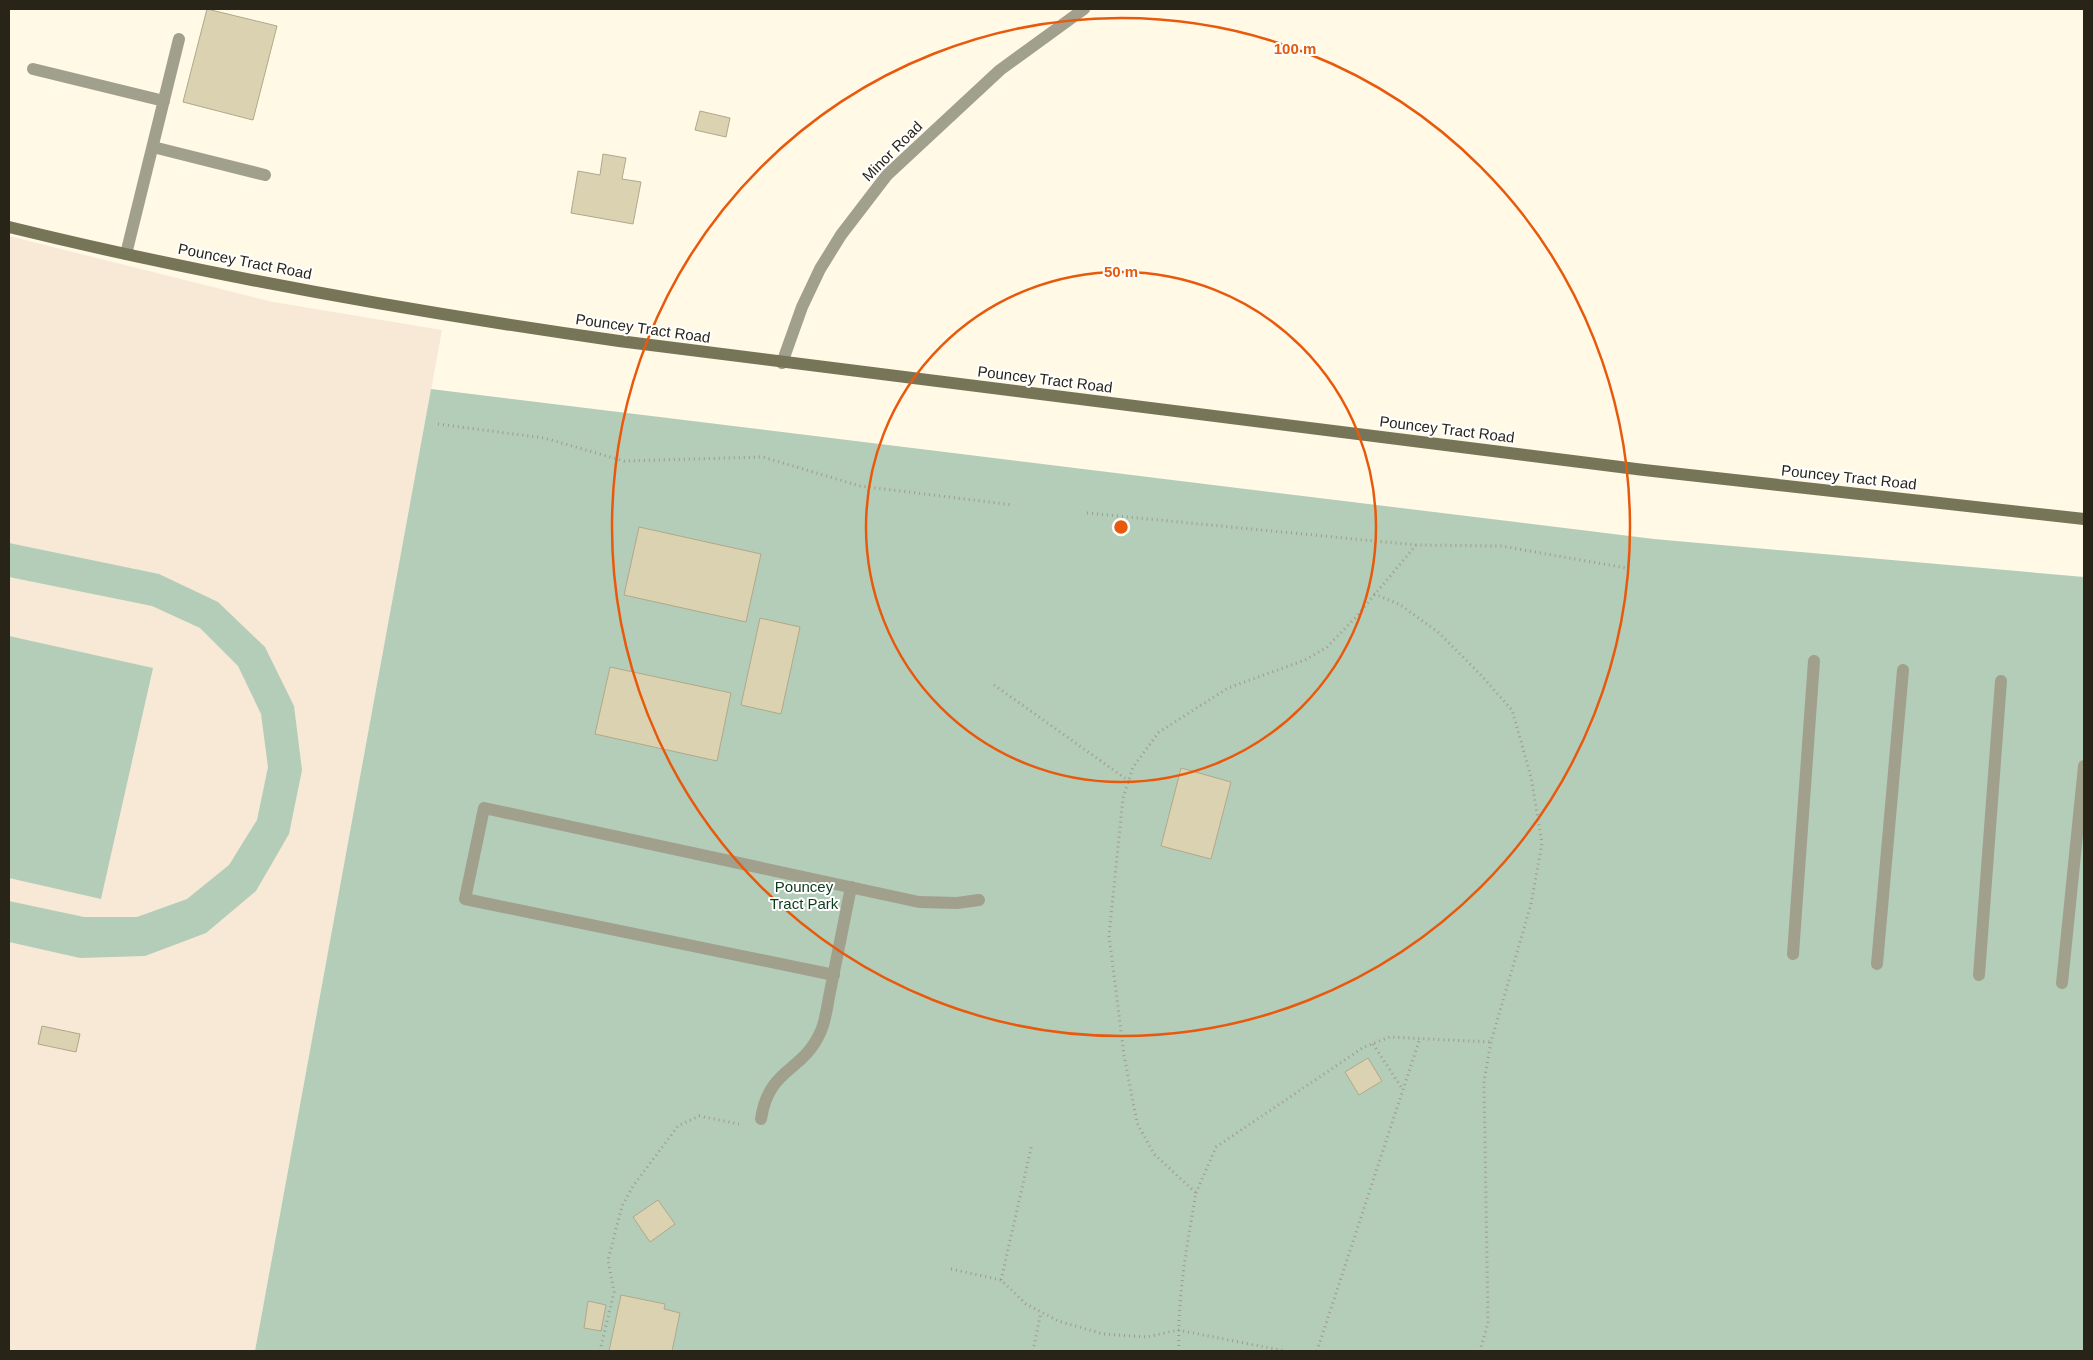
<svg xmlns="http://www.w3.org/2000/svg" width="2093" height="1360" font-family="Helvetica,sans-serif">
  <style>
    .education { fill: #f7e9d6 }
    .green { fill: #b4cdb8 }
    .building { fill: #dbd2b2; stroke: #b1a889 }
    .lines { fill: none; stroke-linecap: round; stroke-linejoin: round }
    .path { stroke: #a09b8b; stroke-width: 3; stroke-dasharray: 1 4; stroke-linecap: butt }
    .lane { stroke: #a1a08c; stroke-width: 12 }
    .street { stroke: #a1a08c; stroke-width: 12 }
    .secondary { stroke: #777558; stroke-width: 12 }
    .ring { fill: none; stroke: #e8590c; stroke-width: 2.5 }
    .labels { text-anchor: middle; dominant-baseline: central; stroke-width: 4; stroke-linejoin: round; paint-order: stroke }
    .street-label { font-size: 15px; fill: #282418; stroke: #fff }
    .park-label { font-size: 15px; fill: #0c3b1b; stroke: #fff }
    .centre { fill: #e8590c; stroke: #fff; stroke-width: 2.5 }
    .ring-label { font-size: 15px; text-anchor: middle; font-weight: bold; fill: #e8590c; stroke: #fff; stroke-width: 4; stroke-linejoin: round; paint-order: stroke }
  </style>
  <rect width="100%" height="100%" fill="#fff9e6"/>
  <path class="education" d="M9,236L273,302L442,330L255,1351H9Z"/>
  <g class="green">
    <path d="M431,389L1654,539L2084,577V1351H255Z"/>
    <path d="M9,543L159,574L218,602L265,647L294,706L302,770L289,834L256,891L206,933L145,956L80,958L9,942V901L84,917H137L187,899L229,865L257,820L268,767L261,714L238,666L200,628L152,606L9,577Z"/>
    <path d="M9,636L153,668L101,899L9,878Z"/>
  </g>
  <g class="building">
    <path d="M207,9L277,26L253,120L183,102Z"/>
    <path d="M700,111L730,118L726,137L695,130Z"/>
    <path d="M603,154L626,158L622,179L641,182L633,224L571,213L578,171L600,175Z"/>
    <path d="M639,527L761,554L746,622L624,595Z"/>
    <path d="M760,618L800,627L781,714L741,705Z"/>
    <path d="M610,667L731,693L717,761L595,734Z"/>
    <path d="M1181,768L1231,782L1211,859L1161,846Z"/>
    <path d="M42,1026L80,1034L76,1052L38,1044Z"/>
    <path d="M1368,1058L1382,1081L1359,1095L1345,1072Z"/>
    <path d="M658,1200L675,1224L650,1242L633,1217Z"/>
    <path d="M621,1295L665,1304L664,1309L680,1313L672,1351H609Z"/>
    <path d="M588,1301L606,1305L601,1331L584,1328Z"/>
  </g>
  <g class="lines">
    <g class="path">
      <path d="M438,424L544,438L624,461L763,457L860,486L1013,505"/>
      <path d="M1087,513L1416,545L1501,546L1626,568"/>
      <path d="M1374,594L1399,604L1438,632L1479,673L1512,710L1531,777L1542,843L1531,904L1491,1042L1484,1081L1488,1323L1480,1351"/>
      <path d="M994,685L1129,781"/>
      <path d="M1373,1044L1403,1090"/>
      <path d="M1196,1193L1216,1147L1364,1047L1390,1037L1491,1042"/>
      <path d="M951,1269L1001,1280L1026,1304L1058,1321L1103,1334L1147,1337L1178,1330L1285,1351"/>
      <path d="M1001,1280L1032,1144"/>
      <path d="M600,1351L614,1292L608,1260L622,1206L633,1186L678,1126L699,1116L739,1124"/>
      <path d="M1033,1351L1041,1312"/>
      <path d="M1179,1351C1177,1298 1187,1245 1196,1193L1154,1154L1137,1123L1124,1055L1109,936L1123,798L1133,767L1159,732L1228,688L1305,660L1327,647L1356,617L1416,545"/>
      <path d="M1317,1351L1420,1038"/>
    </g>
    <g class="lane">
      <path d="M33,69L164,101"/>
      <path d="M153,147L265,175"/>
      <path d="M126,254L179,39"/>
      <path d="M1793,954L1814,661"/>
      <path d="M1877,964L1903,670"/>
      <path d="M834,975L465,899L484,808L919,902L957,903L979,900"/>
      <path d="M1979,975L2001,681"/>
      <path d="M2062,983L2084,766"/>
      <path d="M761,1119C769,1067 802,1073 820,1033C826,1021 827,1006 830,992C837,957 844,922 851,887"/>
    </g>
    <path class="street" d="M782,363L802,307L820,269L841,235L887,175L1000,70L1084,9"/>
    <path class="secondary" d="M9,227C209,276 414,312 619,341L1644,470L2084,519"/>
  </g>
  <g class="ring">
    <circle cx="1121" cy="527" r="255"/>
    <circle cx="1121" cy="527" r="509"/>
  </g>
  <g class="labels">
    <g class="street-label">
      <text transform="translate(892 151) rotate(-45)">Minor Road</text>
      <text transform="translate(245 261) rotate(11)">Pouncey Tract Road</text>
      <text transform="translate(643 328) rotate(8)">Pouncey Tract Road</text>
      <text transform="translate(1045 379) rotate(7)">Pouncey Tract Road</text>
      <text transform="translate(1447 429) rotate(7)">Pouncey Tract Road</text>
      <text transform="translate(1849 477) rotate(6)">Pouncey Tract Road</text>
    </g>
    <g class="park-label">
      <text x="804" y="886">Pouncey<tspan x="804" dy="17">Tract Park</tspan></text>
    </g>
  </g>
  <circle cx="1121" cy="527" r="8" class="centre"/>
  <g class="ring-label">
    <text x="1295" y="54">100 m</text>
    <text x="1121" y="277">50 m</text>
  </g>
  <rect width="2093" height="1360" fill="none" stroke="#282418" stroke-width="20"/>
</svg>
